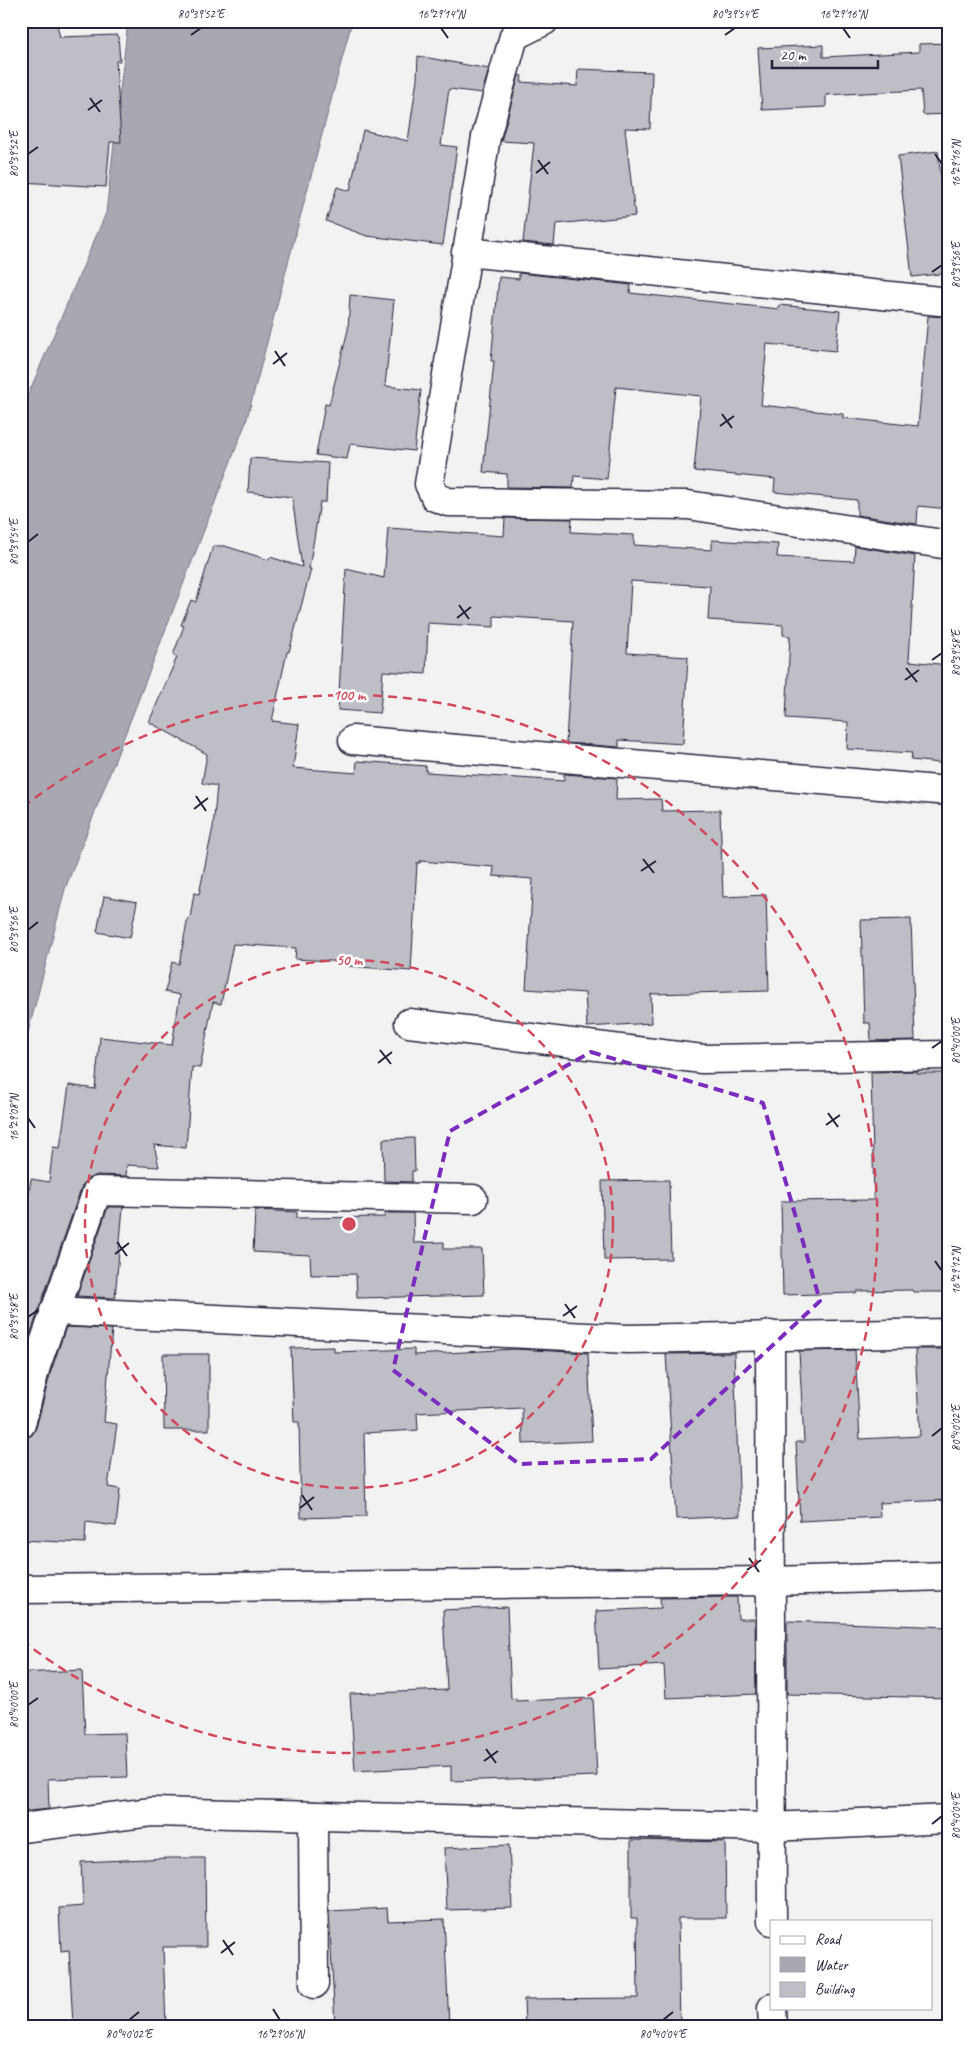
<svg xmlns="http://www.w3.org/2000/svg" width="970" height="2047" font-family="Caveat,sans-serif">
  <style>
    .water { fill: #a8a8b2; stroke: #727282 }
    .building { fill: #bebec6; stroke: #22223b }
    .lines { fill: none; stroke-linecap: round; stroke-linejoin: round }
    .minor-casing { stroke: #22223b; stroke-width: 31 }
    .minor { stroke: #fff; stroke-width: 28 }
    .marked { fill: none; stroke: #7b2cbf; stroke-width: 4; stroke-dasharray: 10 6; stroke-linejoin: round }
    .ticks { fill: none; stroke: #22223b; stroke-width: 2 }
    .ring { fill: none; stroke: #d1495b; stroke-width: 2.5; stroke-dasharray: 9 6 }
    .centre { fill: #d1495b; stroke: #fff; stroke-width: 2.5 }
    .ring-label { font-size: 15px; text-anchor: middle; font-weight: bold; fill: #d1495b; stroke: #fff; stroke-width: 5; stroke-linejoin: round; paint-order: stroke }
    .neatline { fill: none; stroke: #22223b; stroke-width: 2 }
    .ticks-label { font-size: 12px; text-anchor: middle; fill: #22223b }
  </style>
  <rect width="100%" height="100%" fill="#f2f2f3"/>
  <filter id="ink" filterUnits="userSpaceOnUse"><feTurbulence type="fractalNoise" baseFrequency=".02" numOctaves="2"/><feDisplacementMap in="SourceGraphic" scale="10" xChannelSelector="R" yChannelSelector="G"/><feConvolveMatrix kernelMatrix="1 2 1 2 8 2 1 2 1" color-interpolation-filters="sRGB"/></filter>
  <g filter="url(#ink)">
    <path class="water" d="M128,21H352L246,422L65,889L21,1060V411L106,213Z"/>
    <g class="building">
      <path d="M47,21H56L60,37L118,35L120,61H116L121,142H110L106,187L21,182V27Z"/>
      <path d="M949,43V114L923,115L921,90L826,95V107L762,110L758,48L823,45V57L919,52V44Z"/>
      <path d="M418,56L489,69L482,93L449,89L441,145L457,147L443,245L367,236L326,221L337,187L350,191L363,130L408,141L417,79Z"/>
      <path d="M578,69L652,72L650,129L625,128L635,216L556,224L554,245L523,242L534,143L501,141L519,75L522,76L521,82L577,86Z"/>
      <path d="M938,151L949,250V273L912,277L898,156Z"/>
      <path d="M519,273L631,285L630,293L779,309V305L840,311L836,351L767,344L761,405L843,414V418L918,426L928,316L949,317V509L918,506L917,524L857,515V500L774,492L775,479L694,471L701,396L616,387L607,479L574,476L573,488L507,487V474L483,472L494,361H491L499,277L519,279Z"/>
      <path d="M350,295L394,300L385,386L421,390L414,451L350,444L347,459L316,455L325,404L329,405L348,330Z"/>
      <path d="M250,458L328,463L326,502H320L309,569H311L289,652H287L272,721L299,724L293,768L356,773L357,761L426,766V772L564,781V774L617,778L616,800L661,799L662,811L720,810L723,897L766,895L769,991L651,994L652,1023L587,1027L585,993L526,989L533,879L493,876L494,867L420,861V863H417L411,971L347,966V962L295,959L296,948L233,944L221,1004L213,1002L200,1068L192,1067L186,1148L154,1145L159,1167L127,1165L126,1176L97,1175L88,1179L82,1186L21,1361V1216H25L31,1179L49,1182L53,1147L60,1148L69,1085L95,1089L100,1037L172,1045L180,995L165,992L172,962L179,964L188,918H190L194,893L199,894L213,827L217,786L202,783L207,754L149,722L177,657L173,655L184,626L181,625L191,600L196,602L213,546H225L269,560L270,557L302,567L292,497L248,492Z"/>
      <path d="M505,518L572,519L571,532L634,535V545L712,550V540L778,544L777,557L854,561L855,546L915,556L909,661L949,665V764L911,760L912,753L847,749L848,722L786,718L790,636L783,635V625L708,620L710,586L631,581L627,653L688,657L683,744L619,740V747L566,743L573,621L494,616V627L428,623L426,674L383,671L380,713L338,710L346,569L384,578L388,528L504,536Z"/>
      <path d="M104,896L137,902L130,938L97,932Z"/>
      <path d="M911,919L915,1040L871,1041L870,1023H864L861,920Z"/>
      <path d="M916,1071V1073H949V1292H913L912,1290L857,1291V1293L783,1295L781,1201L874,1200L871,1072Z"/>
      <path d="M414,1138L415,1171H412V1182L384,1181L383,1139Z"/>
      <path d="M669,1180L671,1259L604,1260L602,1181Z"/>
      <path d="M108,1207H123L115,1298L77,1296Z"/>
      <path d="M255,1210L297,1212V1218L385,1217V1213H413L414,1243L444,1242V1249H482L484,1295L357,1298L356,1274L311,1275L310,1255L253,1252Z"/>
      <path d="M66,1327L112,1329L104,1422L117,1424L108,1487L120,1489L116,1526L86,1522L85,1543L21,1540V1439L32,1435L36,1428L51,1371Z"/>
      <path d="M334,1347V1352L414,1349V1355L515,1349L588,1353L592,1441L523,1444L522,1408L417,1413L418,1430L364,1433L366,1516L301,1518L299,1422H294L291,1348Z"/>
      <path d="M915,1349H949V1500L879,1503L880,1517L800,1521L796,1442H804L799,1351L855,1350L860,1439L920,1436Z"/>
      <path d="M734,1353L740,1516L676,1519L666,1354Z"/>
      <path d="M163,1354H209V1430H164Z"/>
      <path d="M737,1597L738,1619H755L756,1694L666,1698L664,1665L599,1669L596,1611L661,1608L660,1598Z"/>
      <path d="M507,1607L511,1699L516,1698V1701L593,1698L597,1776L451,1781V1766L355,1771L350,1694L447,1690L443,1610Z"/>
      <path d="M787,1621L949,1627V1698L787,1694Z"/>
      <path d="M82,1670L85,1734L125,1733L127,1777L48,1779L49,1809L21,1812V1673Z"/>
      <path d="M631,1840L725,1842L726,1918H678L680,2026H525L524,1999L638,1998L637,1918H631Z"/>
      <path d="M509,1845L512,1908L447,1910L444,1848Z"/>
      <path d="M168,1858H205L206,1947H163L166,2026H73L69,1950L61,1951L59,1908L83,1906L81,1862Z"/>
      <path d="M387,1908L388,1921L444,1919L449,2026H335L329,1911Z"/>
    </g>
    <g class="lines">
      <g class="minor-casing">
        <g id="minor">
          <path d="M544,21L514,36L486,137L429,484L435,497L448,502L688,505L949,545"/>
          <path d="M466,252L949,302"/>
          <path d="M353,740L949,791"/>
          <path d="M409,1023L702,1059L949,1055"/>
          <path d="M54,1311L628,1339L949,1333"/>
          <path d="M770,1335L772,1921"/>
          <path d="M21,1424L36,1366L97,1191L473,1199"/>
          <path d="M21,1589L771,1581L949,1576"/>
          <path d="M313,1816L314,1984"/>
          <path d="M21,1828L152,1812L771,1827L949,1819"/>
          <path d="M772,2008L773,2026"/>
        </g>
      </g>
      <use href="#minor" class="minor"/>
    </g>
  </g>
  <path class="marked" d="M591,1052L763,1103L820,1301L651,1459L519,1464L393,1370L450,1131Z"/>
  <path class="ticks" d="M441,28L448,38M843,28L850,38M191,35L201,28M725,35L735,28M90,98L100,112M88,110L102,100M28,154L38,147M935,154L942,164M538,160L548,174M536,173L550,162M932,272L942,265M275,351L285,366M273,364L287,353M722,414L732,428M720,426L734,416M28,542L38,534M459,605L469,619M457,618L471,607M932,660L942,653M906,668L917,682M905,680L919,670M196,796L206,811M194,809L208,798M643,859L654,873M641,871L656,861M28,930L38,922M932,1048L942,1041M380,1050L391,1064M378,1063L392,1052M828,1113L838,1127M28,1118L35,1128M826,1125L840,1115M117,1242L127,1256M115,1254L129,1243M935,1261L942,1271M565,1304L575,1318M563,1316L577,1306M28,1317L38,1310M932,1436L942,1428M302,1495L312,1510M300,1508L314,1497M749,1558L759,1572M747,1570L761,1560M28,1705L38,1698M486,1749L496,1763M484,1761L498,1751M932,1824L942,1816M223,1940L233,1955M221,1953L235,1942M273,2009L280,2020M129,2020L139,2012M663,2020L673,2012"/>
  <g class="ring">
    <circle cx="349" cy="1224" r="264"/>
    <path d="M23 807A529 529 0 1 1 23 1641"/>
  </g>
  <circle cx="349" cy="1224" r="8" class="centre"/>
  <g class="ring-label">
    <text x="349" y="700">100 m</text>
    <text x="349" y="965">50 m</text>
  </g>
  <rect width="970" height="2047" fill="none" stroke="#fff" stroke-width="55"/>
  <rect x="770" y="1920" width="162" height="90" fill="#ffffff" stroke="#a7a7b1"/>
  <rect x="780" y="1936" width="25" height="8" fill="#ffffff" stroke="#a7a7b1"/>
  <text x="815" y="1944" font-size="15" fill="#22223b">Road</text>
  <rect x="780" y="1957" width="25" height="15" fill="#a8a8b2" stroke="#a7a7b1"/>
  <text x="815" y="1970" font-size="15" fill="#22223b">Water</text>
  <rect x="780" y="1982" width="25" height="15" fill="#bebec6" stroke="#a7a7b1"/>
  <text x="815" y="1994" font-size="15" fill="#22223b">Building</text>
  <path d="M772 60v8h106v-8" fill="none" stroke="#22223b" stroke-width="2.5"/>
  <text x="780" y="60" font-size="15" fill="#22223b" stroke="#ffffff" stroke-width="4" paint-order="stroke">20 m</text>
  <rect x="28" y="28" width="914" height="1992" class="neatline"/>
  <g class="ticks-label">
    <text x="201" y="18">80°39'52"E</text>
    <text x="441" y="18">16°29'14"N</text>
    <text x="735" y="18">80°39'54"E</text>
    <text x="843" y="18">16°29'16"N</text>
    <text transform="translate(14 154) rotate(-90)" y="4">80°39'52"E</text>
    <text transform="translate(956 164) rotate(-90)" y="4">16°29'16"N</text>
    <text transform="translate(956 265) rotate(-90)" y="4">80°39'56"E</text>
    <text transform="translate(14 542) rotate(-90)" y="4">80°39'54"E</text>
    <text transform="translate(956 653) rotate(-90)" y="4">80°39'58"E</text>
    <text transform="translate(14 930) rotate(-90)" y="4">80°39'56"E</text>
    <text transform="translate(956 1041) rotate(-90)" y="4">80°40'00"E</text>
    <text transform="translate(14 1118) rotate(-90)" y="4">16°29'08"N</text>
    <text transform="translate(956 1271) rotate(-90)" y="4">16°29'12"N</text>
    <text transform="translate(14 1317) rotate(-90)" y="4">80°39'58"E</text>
    <text transform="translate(956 1428) rotate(-90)" y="4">80°40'02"E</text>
    <text transform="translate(14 1705) rotate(-90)" y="4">80°40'00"E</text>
    <text transform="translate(956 1816) rotate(-90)" y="4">80°40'04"E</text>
    <text x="129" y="2038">80°40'02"E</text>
    <text x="280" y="2038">16°29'06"N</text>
    <text x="663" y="2038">80°40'04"E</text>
  </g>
</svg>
